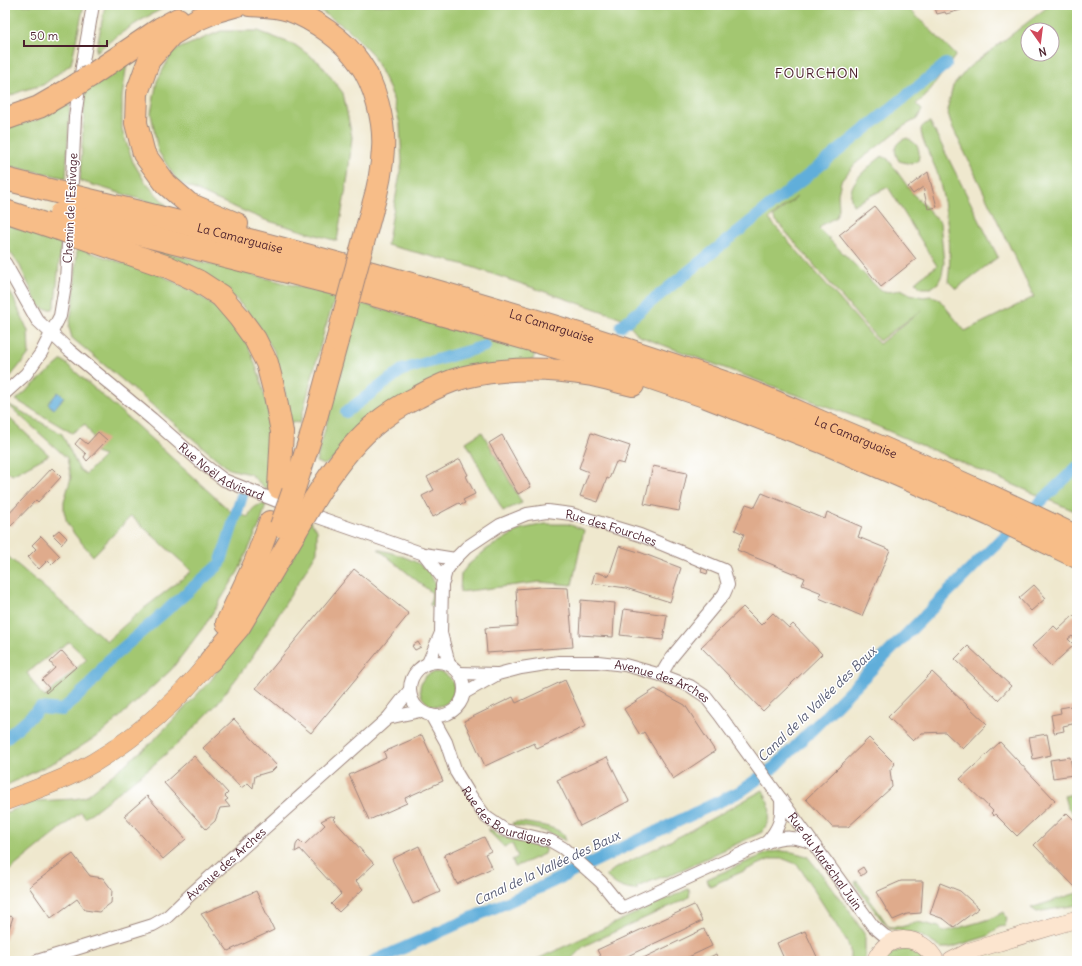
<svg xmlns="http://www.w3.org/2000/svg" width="1082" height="966" font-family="Delius,sans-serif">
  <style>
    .green { fill: #a3c771; stroke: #76734e; fill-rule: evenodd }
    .water { fill: #61aeda; stroke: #566682 }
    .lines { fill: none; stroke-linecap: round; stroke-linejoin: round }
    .canal { stroke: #61aeda; stroke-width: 12 }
    .building { fill: #dfab8c }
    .street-casing { stroke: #9c847c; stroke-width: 14 }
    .secondary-casing { stroke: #9c847c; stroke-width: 18 }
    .primary-casing { stroke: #9c847c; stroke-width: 20 }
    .highway-casing { stroke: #9c847c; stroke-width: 24 }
    .street { stroke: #fff; stroke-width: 12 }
    .secondary { stroke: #fce5cf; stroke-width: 17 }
    .primary { stroke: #f7bd88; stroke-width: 19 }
    .highway { stroke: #f7bd88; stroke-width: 22 }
    .highway-bridge-casing { stroke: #9c847c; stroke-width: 24; stroke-linecap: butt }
    .highway-bridge { stroke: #f7bd88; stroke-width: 22 }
    .labels { text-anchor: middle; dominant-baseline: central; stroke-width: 3; stroke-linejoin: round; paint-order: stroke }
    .street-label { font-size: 12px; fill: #4a1f2b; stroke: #fff }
    .water-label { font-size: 13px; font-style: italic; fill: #535871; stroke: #fff }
    .quarter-label { font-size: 14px; letter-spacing: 1px; fill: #4a1f2b; stroke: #fff }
  </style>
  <rect width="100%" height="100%" fill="#fff"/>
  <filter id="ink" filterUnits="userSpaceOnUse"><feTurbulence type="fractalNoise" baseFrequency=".025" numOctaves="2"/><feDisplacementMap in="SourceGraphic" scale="8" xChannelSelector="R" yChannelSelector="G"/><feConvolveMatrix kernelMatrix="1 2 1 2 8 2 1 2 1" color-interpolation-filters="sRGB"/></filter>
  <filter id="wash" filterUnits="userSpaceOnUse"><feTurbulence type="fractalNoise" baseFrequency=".012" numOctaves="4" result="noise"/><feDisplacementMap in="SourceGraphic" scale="16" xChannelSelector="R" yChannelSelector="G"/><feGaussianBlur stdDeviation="0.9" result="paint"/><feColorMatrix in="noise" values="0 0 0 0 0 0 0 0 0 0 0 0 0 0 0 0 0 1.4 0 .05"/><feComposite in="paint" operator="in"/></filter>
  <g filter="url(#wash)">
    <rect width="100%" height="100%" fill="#efe8ce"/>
    <g class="green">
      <path d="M5,5H84L71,64L43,85L24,90L5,98Z"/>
      <path d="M105,5H171C143,17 119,34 96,52Z"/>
      <path d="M312,5H905L956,55L925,97L916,104L922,110L917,119L904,126L855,164L841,181L838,194L839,209L836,217L822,225L819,229L879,289C887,293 893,292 901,289L910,294L923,297L931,296L938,298L965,331L1034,297L952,126L947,110L953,86L968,68L1050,5H1077V512L858,418L639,336L625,319L466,265L387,245L402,163L400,124L391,92L372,54L349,30ZM1028,30H1052V54H1028ZM797,197L773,217L879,341L922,310L879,344L769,219Z"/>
      <path d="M221,31H258L295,45L320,63L343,93L352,137L348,176L337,241L265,220L213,198L178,182L158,151L151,113L157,81L173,51Z"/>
      <path d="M127,63L122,97V130L133,162L145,182L169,208L80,181L85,92Z"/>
      <path d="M70,102L66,178L5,165V128L37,120Z"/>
      <path d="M930,122L998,257L956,289L948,281C953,247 946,205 937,172C934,163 920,138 921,129C922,125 927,123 930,122Z"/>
      <path d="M907,138C918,144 921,149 918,161L911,164L899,161C892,149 895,142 907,138Z"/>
      <path d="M882,156L888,159L913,194L940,222L944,263L942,275L938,283L931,288H921L915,282L922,276L937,266L888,187L853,205C843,184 868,168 882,156Z"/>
      <path d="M5,224L61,243L55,304L53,309H44L37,303L20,266L5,245Z"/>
      <path d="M77,248L163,276L197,294L226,315L248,345L260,377L269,415L271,442V477L267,490L250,474L229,469L72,338L69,327L74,298Z"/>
      <path d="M156,250L336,296L325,328L300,423L290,422L285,393L274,351L256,322L235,298L154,255Z"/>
      <path d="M5,285L13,297L28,331L29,354L10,377L5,379Z"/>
      <path d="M360,303L535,352L533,360L466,370L324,465L316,462Z"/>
      <path d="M62,360L136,425L230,511L248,517C252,508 255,505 266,504L261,522L238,572L205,625L171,670L102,733L63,758L5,786V554L107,641L138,613L192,571L131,516L93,556L75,535L67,523L64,511V501L71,478L67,458L6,403L62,434L79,469L86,474L104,456L95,453L93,437L85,424L72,433L16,400ZM69,642L87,659L45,697L39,691L27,673L54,652Z"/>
      <path d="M5,414L49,455L12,475L5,469Z"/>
      <path d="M482,432L522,503L503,511L466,442Z"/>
      <path d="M309,520L317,530V552L252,658L216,705L182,740L151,767L85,818L81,812L5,874V813L36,801L74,799L85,797L151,743L211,680L236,644Z"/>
      <path d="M545,524H568L584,530L572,585L540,582L460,592L461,574L468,565L487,549L521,529Z"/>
      <path d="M378,549C409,558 444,565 434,607L430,605L432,593Z"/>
      <circle cx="437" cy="689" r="17"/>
      <path d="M763,790C771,807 773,816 762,832L666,877L664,876L637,887V890C623,890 615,885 606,876L614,869L682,835Z"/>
      <path d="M1077,793V817L1067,807L1064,796Z"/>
      <path d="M517,822C528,823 557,826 564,835C565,837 565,839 566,841C556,836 547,831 536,829C528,827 521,827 513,825L512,823Z"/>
      <path d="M487,829L492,830L499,836L545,848V851L544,854L515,867L512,860L518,857L512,844L504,847Z"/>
      <path d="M781,851L792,852L807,856L820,872L850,912L865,935V961H850V950L847,942L800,868L796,864L784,859H771L710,886L708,883L707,879L770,852Z"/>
      <path d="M857,881L889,927H901L918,922L939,927L944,932L990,919L1004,912L1007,919L1005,926L999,927L988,936L949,948H941L920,935L892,929L885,924L858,889L855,882Z"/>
      <path d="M688,889L690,891L689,897L686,899L590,943L583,947L569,961H533Z"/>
      <path d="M1077,893V905L1037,912L1031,908Z"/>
      <path d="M907,949C915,951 919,954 924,961H885C890,952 897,950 907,949Z"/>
    </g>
    <path class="water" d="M58,392L64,397L54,409L48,404Z"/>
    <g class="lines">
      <g class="canal">
        <path d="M621,326L946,64"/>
        <path d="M346,412L402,370L485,346"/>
        <path d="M5,739L40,708L62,710L88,687L109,660L220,564L242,496"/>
        <path d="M374,961L539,888L741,791L776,766L984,556L1077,467"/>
      </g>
    </g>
    <g id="blocks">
      <g class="building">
        <path d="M934,5H960L961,10L946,14L945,12L937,14Z"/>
        <path d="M928,172L937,207L928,209L923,187L913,194L908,187Z"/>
        <path d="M875,207L916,259L881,287L839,235Z"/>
        <path d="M98,432L107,440L87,461L84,457L86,454L75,444L80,438L87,444Z"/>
        <path d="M591,433L630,446L624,464L616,462L609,479L607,478L598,502L580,496L589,472L579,468Z"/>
        <path d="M502,435L531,487L518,494L489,443Z"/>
        <path d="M460,459L468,475L466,476L475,494L463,500L465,503L461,505L459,503L433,517L422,496L434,490L427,477Z"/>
        <path d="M653,466L687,473L679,511L644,504Z"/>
        <path d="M52,468L61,477L38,502L36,500L11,526L5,521V518Z"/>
        <path d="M762,493L825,519L827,512L862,527L858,537L890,550L862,616L819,598L822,593L802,585L805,578L737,550L744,534L735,530L746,504L755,507Z"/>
        <path d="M59,530L67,538L62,544L53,535Z"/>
        <path d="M41,536L60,556L52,564L48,560L39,569L28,557L36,549L32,545Z"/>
        <path d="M619,546L642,553L681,568L670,602L626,588L592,583L595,572L609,576Z"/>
        <path d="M702,568L708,570L707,574L701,572Z"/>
        <path d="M354,569L409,614L311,733L256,688Z"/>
        <path d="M1034,585L1046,598L1031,611L1019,598Z"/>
        <path d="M541,587L568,588L573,647L487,653L485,628L518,626L516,589Z"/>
        <path d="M581,600L615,603L613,637L579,635Z"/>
        <path d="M743,607L761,625L773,613L789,628L793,624L822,654L763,711L701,647Z"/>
        <path d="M624,609L667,615L663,640L620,635Z"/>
        <path d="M1074,615L1077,618V639L1076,640L1072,636L1068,639L1074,645L1051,666L1032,646L1054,626L1058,630Z"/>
        <path d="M418,642L421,647L415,650L412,646Z"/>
        <path d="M968,646L1011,686L998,700L955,659Z"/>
        <path d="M62,651L76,667L46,693L45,691L49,688L42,680L55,668L50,662Z"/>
        <path d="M932,672L987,724L963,749L945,732L922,733L913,741L888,717Z"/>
        <path d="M565,680L586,726L537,749L534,743L485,766L464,721L513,697L516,703Z"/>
        <path d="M655,689L685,705L715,751L673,779L644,732L640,735L624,709Z"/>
        <path d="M1077,705V723L1063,726L1064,731L1054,733L1051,715L1061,713L1060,708Z"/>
        <path d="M234,719L277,766L272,771L255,776L253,788L248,783L241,788L203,748Z"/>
        <path d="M1047,734L1051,755L1033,759L1029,737Z"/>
        <path d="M422,735L443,781L405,798L407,803L369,820L349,775L386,758L384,752Z"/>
        <path d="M869,738L895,764L890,770L892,787L848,827H832L806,799Z"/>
        <path d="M1000,742L1055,800L1017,836L995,814L994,816L991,813L993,811L960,779Z"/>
        <path d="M194,756L228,793L225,796L228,799L225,801L230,807L220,808L215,821L206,829L164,783Z"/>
        <path d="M607,757L629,801L580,826L557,780Z"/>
        <path d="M1070,757L1072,767H1077V785H1075L1073,775L1053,778L1050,760Z"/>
        <path d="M147,796L186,839L163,859L124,816Z"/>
        <path d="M1067,813L1077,823V887H1075L1034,845Z"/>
        <path d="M331,816L335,817L333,819L374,864L356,881L363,889L339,912L331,904L341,894L300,849L295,852L296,845L299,840L304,845L325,825L321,821Z"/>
        <path d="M484,837L491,851L485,854L492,868L457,884L444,855Z"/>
        <path d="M419,846L440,892L413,904L392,859Z"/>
        <path d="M73,854L90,876L103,878L112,890L111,903L99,912L85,910L77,899L51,918L29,887Z"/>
        <path d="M863,867L866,872L861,876L857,871Z"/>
        <path d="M901,881H923L921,913L907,914L893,920L876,892Z"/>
        <path d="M940,883L960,891L979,908L954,927L944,919L930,914Z"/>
        <path d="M256,891L274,930L228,951L201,914Z"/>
        <path d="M694,905L702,921L617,961H603L597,950Z"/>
        <path d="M5,915L13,917L5,941Z"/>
        <path d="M704,929L712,946L680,961H637Z"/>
        <path d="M805,931L819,961H785L777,943Z"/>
        <path d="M716,954L719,961H702Z"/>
      </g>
    </g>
  </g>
  <g filter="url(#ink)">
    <use href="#blocks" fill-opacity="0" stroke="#9c847c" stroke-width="1"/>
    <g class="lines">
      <g class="street-casing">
        <g id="street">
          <path d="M71,201L75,117L82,67L93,5"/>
          <path id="s1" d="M5,263L37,320L69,350L152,419L203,464L224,480L315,516L424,554L455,559"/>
          <path d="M5,393L26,374L41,353L60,316L66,280L69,227"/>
          <path d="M424,554L444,580"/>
          <circle cx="437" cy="689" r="27"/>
          <path d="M428,663L441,633"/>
          <path id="s2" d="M449,664L441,633L442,585L446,571L455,559L467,547L500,525L527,514L548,511L571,514L640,535L724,570L728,585L724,594L671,658L661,675"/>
          <path d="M459,673L496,674"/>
          <path id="s3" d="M464,693L498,674L521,668L559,662H598L625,665L661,675L690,686L705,696L719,714L873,926L885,936L896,941"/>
          <path id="s4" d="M431,715L446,742L456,772L470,795L486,817L505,830L551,841L563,848L601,882L622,908L767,842C785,836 794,836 812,843"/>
          <path d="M388,718L420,711"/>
          <path d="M767,842C780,827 782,819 781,799"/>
          <path id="s5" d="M37,961L153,925L167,917L191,894L388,718L409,691"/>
        </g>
      </g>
      <g class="secondary-casing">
        <g id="secondary">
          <path d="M875,961C887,931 922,934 936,961"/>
          <path d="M951,961L970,951L1077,919"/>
        </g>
      </g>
      <g class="primary-casing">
        <path id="primary" d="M5,801C28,792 53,784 75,773C127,746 173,706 210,661"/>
      </g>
      <g class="highway-casing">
        <g id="highway">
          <path d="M250,5C263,6 277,6 289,10C314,19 344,40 359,62C375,84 385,122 383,149C382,169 378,189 372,209"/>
          <path d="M90,76L161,28L178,19"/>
          <path d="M5,119L39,107L70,89"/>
          <path d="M5,179L61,193"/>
          <path id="s6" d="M81,198C302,251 523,311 738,387C772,399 806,416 840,430C920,463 999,499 1077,537"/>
          <path d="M5,211L59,229"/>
          <path d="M80,219L335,284L587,356L704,396L822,442L990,515L1077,557"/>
          <path d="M237,224L189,204L166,184L144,154L136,123L137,93L149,60L171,35L198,19L217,11L238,5"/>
          <path d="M78,236L168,267L198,281L221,296L239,317L255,339L267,363L274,390L282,432L279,488"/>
          <path d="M293,492L311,436L337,341"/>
          <path d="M314,500C330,474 349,447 372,427C386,415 401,405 418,397C432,389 449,381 465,377C506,367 550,368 592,375C606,378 620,382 633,385"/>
          <path d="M227,623L255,563L270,522"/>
          <path d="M210,661L239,627L296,531"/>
        </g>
      </g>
      <use href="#street" class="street"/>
      <use href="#secondary" class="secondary"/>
      <use href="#primary" class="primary"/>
      <use href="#highway" class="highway"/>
      <g class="highway-bridge-casing">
        <g id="highway-bridge">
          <path d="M70,89L90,76"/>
          <path d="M61,193L81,198"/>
          <path d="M60,214L80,219"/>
          <path d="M59,229L78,236"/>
          <path d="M337,341L372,209"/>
          <path d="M281,526L293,492"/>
          <path d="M296,531L314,500"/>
        </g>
      </g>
      <use href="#highway-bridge" class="highway-bridge"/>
    </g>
  </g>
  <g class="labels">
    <g class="street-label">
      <text transform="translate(70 208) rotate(-87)">Chemin de l'Estivage</text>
      <text stroke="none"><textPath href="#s6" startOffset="164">La Camarguaise</textPath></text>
      <text stroke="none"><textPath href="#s6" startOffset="488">La Camarguaise</textPath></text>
      <text stroke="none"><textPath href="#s6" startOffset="812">La Camarguaise</textPath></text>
      <text stroke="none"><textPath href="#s1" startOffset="305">Rue Noël Advisard</textPath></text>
      <text stroke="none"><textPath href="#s2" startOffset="282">Rue des Fourches</textPath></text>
      <text stroke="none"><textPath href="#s3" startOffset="208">Avenue des Arches</textPath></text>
      <text stroke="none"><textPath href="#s4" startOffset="134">Rue des Bourdigues</textPath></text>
      <text stroke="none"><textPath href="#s3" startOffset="458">Rue du Maréchal Juin</textPath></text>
      <text stroke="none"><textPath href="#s5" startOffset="217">Avenue des Arches</textPath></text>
    </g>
    <g class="water-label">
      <text transform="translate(817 704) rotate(-44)">Canal de la Vallée des Baux</text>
      <text transform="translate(547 868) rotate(-25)">Canal de la Vallée des Baux</text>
    </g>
    <g class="quarter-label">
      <text x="817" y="73">FOURCHON</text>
    </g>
  </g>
  <rect width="1082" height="966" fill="none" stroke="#fff" stroke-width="20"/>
  <g transform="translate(1040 42) rotate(166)"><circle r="19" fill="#ffffff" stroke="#b7a5aa"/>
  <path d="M0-3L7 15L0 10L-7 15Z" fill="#d1495b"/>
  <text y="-6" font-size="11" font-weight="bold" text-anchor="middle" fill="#4a1f2b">N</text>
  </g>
  <path d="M24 40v6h83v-6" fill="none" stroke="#4a1f2b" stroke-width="2"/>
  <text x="30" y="40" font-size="12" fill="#4a1f2b" stroke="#ffffff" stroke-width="3" paint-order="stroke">50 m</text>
</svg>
